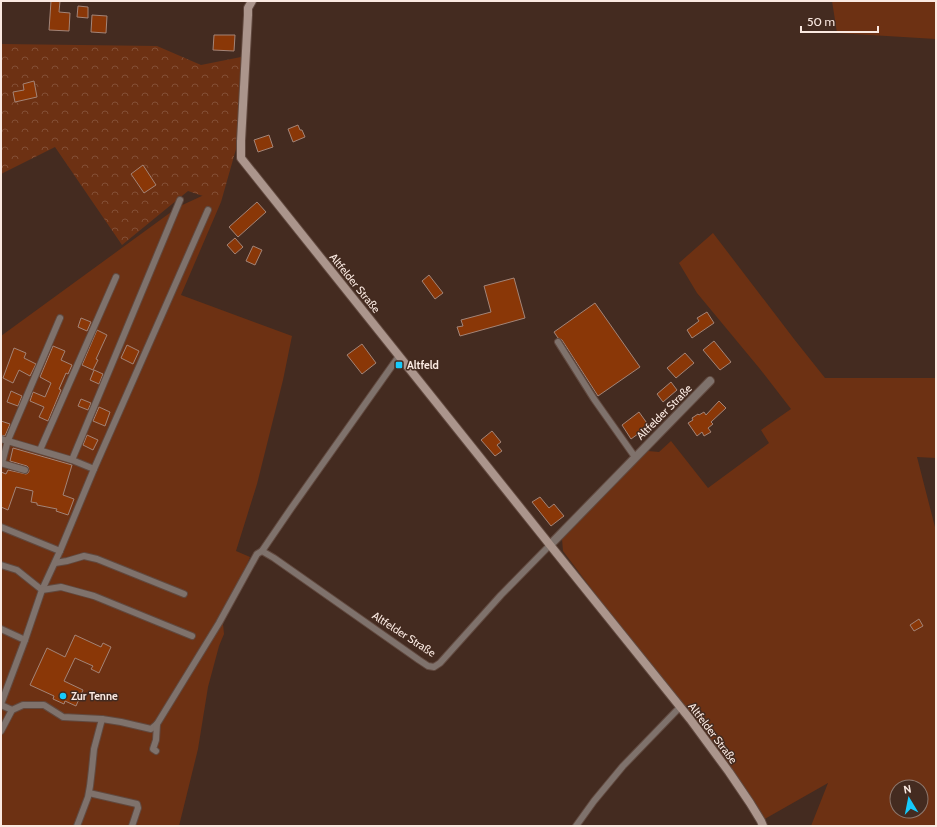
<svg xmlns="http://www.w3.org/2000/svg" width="937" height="827" font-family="Cabin,sans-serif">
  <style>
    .green { fill: #6d3113; fill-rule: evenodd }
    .forest { fill: url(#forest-crowns) }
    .building { fill: #8a3707; stroke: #a38477 }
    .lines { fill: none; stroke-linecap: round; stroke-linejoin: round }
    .lane-casing { stroke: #61493f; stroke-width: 8 }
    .street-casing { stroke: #61493f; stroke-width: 10 }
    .secondary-casing { stroke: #61493f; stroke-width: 10 }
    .lane { stroke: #7f726c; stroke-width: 6 }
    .street { stroke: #7f726c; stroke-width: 8 }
    .secondary { stroke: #ab958c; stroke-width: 8 }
    .poi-dot { fill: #16cafb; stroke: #442b20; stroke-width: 1.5 }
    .labels { text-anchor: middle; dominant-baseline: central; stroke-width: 3; stroke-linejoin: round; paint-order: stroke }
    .street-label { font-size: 11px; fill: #fae9e1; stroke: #442b20 }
    .poi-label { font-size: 11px; font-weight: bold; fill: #fae9e1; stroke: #442b20; text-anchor: start }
  </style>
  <defs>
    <pattern id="forest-crowns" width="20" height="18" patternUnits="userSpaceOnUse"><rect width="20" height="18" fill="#6d3113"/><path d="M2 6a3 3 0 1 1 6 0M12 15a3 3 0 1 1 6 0" fill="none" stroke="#834f35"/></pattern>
  </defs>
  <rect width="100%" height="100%" fill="#442b20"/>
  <g class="green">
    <path d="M832,1H936V39L837,33Z"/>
    <path d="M204,195L215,197L221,202L181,295L292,336L283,380L257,484L236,551L250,557L223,624L224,634L219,646L208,687L198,749L179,826H1V336L178,207Z"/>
    <path d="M713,233L794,339L825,378H936V458L917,457L936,531V826H811L828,783L761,821L680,707L563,551L562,539L648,451L659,452L671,441L708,488L769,443L761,430L791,409L760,369L697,293L679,263ZM897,787H921V811H897Z"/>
  </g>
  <path class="forest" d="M1,44L157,46L201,65L246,56L238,142L221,202L188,191L122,245L55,147L1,174Z"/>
  <g class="building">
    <path d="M51,1H60L59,12L70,13L69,31L49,30Z"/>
    <path d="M78,6L88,7V18L77,17Z"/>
    <path d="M92,15L107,16L106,33L91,32Z"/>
    <path d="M214,35H235L234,51L213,50Z"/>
    <path d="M34,81L37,97L15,102L13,92L24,90L23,84Z"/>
    <path d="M298,125L300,130H302L305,137L293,142L288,129Z"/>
    <path d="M269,135L273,147L258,152L254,140Z"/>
    <path d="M143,165L156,185L144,193L131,174Z"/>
    <path d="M257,202L266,212L238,237L229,227Z"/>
    <path d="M235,238L243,247L235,254L227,245Z"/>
    <path d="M253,246L262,250L255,265L246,261Z"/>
    <path d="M429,275L443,293L435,299L422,281Z"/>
    <path d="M514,278L525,318L460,336L457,327L463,326L461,320L491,312L484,286Z"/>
    <path d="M595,303L640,367L598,396L562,340L558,338L554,332Z"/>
    <path d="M707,312L714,323L692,338L687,330L699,321L697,318Z"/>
    <path d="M81,318L91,322L87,331L78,327Z"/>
    <path d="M97,330L107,335L96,359L98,360L93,370L82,365Z"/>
    <path d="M714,341L731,362L720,370L703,350Z"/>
    <path d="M362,344L376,363L362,374L347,355Z"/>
    <path d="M127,345L139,351L133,364L121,358Z"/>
    <path d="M53,346L65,351L61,360L72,365L68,374L66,373L59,389L61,390L48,421L39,417L44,407L30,401L33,392L45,397L51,383L40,377Z"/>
    <path d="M14,348L26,353L24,358L36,364L30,376L19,370L13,383L3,378Z"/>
    <path d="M685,353L694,363L676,378L667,368Z"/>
    <path d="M94,370L103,374L99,384L90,380Z"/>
    <path d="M671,382L677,390L663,402L657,394Z"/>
    <path d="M11,391L22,396L18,406L7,402Z"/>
    <path d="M81,399L91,403L88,410L78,406Z"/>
    <path d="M719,401L726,408L711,422L713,424L708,428L711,432L704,436L702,432L697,436L688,423L693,420L692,418L698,414L699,415L704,412L706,415Z"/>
    <path d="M99,407L110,412L105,426L93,421Z"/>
    <path d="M639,412L649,426L631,439L622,425Z"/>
    <path d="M1,421L10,424L5,436L1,435Z"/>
    <path d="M492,431L501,442L497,445L502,451L495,456L481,440Z"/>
    <path d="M87,435L98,440L93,450L83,445Z"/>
    <path d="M13,448L72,465L63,495L74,499L68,515L56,511L57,509L37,505V503L31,502L33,491L16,487L8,510L1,507V472L6,474L8,470L26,474L28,473L29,471L28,467L27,466L10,461Z"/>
    <path d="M540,497L549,508L554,504L564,516L551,526L532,502Z"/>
    <path d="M919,619L923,626L914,631L910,625Z"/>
    <path d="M75,635L101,647L103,643L111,647L99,673L91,669L93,666L75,658L64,681L83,690L76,706L65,701L64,704L53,699L54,696L30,685L47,648L65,657Z"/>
  </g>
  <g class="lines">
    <g class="lane-casing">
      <g id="lane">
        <path d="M558,342L594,399L635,457"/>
        <path d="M1,439L72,460L94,469"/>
        <path d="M40,450L116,277"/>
        <path d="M72,460L180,200"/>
        <path d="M1,463L25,470"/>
        <path d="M2,463L8,440L60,318"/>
        <path d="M1,527L60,551"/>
        <path d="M262,551L274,558L419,660L428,666L434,667L440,663L501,595L550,545"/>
        <path d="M55,563L67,561L84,556L97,559L184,594"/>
        <path d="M1,565L17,570L42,590L60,551L94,469L208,210"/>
        <path d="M1,629L25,640"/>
        <path d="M1,704L25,640L42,590L61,587L94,596L192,636"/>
        <path d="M1,705L12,710L23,705H44L63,717L102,719L121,722L151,729L157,724L219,623L257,554L262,551L290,510L399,356"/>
        <path d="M1,731L12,710"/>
        <path d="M156,751L153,749L156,740L157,724"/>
        <path d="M89,793L137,804L138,808L132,826"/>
        <path d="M77,826L88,797L90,786L92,769L94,749L102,719"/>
        <path d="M576,826L594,801L623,766L680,707"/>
      </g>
    </g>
    <g class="street-casing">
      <path id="street" d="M550,545L710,381"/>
    </g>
    <g class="secondary-casing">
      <path id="secondary" d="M252,1L248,8V15L241,141V158L550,545L690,719L729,772L750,803L761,821L763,826"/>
    </g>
    <use href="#lane" class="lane"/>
    <use href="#street" class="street"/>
    <use href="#secondary" class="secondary"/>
  </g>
  <g class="poi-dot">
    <rect x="395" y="361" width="8" height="8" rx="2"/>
    <circle cx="63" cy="696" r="4"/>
  </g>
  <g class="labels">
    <g class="street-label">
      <text transform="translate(355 283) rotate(51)">Altfelder Straße</text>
      <text transform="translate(664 412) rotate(-45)">Altfelder Straße</text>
      <text transform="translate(404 634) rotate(33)">Altfelder Straße</text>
      <text transform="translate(713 733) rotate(53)">Altfelder Straße</text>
    </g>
    <g class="poi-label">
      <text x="407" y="365">Altfeld</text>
      <text x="71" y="696">Zur Tenne</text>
    </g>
  </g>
  <rect width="937" height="827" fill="none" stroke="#fae9e1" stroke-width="4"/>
  <g transform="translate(909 799) rotate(350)"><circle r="19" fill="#442b20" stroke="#8d776d"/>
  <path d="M0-3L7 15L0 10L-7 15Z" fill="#16cafb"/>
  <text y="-6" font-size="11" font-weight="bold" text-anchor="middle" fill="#fae9e1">N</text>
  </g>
  <path d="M801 26v6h77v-6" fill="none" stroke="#fae9e1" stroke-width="2"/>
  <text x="807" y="26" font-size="12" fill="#fae9e1" stroke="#442b20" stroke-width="3" paint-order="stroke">50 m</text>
</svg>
